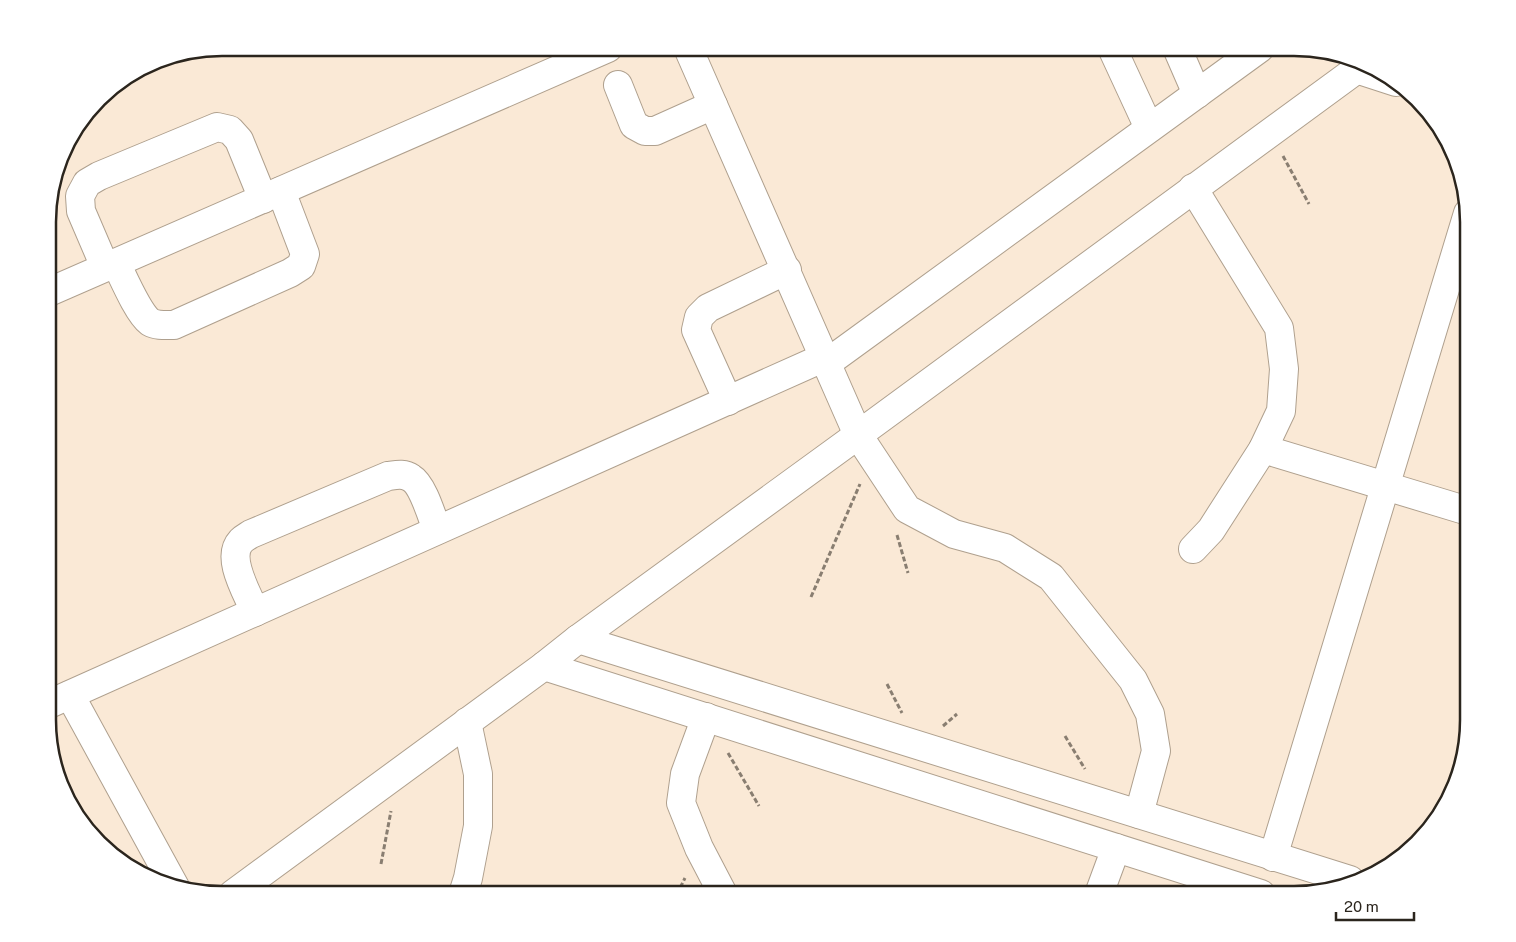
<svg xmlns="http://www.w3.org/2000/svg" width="1516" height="942" font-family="'Public Sans',sans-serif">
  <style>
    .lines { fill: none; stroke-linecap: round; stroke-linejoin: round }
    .minor-casing { stroke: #afa08e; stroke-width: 30 }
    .path { stroke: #897e71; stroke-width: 3; stroke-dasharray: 5 2.5; stroke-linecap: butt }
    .minor { stroke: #fff; stroke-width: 28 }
    .rim { fill: none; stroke: #2b251d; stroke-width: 2.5 }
  </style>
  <rect width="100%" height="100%" fill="#fae9d6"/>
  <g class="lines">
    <g class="minor-casing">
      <g id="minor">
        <path d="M688,48L858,435L907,509L954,534L1005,548L1051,577L1133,680L1150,714L1156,751L1139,814"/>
        <path d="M1112,48L1149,128"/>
        <path d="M1177,48L1197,94"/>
        <path d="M1356,69L1396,82"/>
        <path d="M618,85L634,125L645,131H655L713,105"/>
        <path d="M116,263C123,277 138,313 150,322C157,326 166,325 174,325L290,273L301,266L305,254L281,191"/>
        <path d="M105,267L81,211L80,196L87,183L99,176L217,127L230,130L239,140L263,199"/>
        <path d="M49,292L608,48"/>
        <path d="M827,363L1260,48"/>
        <path d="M728,401L696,330L699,317L708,308L787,270"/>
        <path d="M1263,449L1468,511"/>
        <path d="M1193,549L1211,530L1263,449L1281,411L1284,369L1279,328L1193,188"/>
        <path d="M255,612C248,594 225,558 241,541C244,538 248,536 251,534L388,476C396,475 404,473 411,478C423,485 432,517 437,530"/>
        <path d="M578,639L1350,880"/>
        <path d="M544,666L1261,894"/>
        <path d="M70,695L175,887"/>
        <path d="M49,704L825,357"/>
        <path d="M706,717L685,774L681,803L699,848L723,894"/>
        <path d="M1273,857L1468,213"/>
        <path d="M233,894L544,666L578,639L858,435L1364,64"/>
        <path d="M463,894L468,878L478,826V774L467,722"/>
        <path d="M1099,894L1116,848"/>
      </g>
    </g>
    <g class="path">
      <path d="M1283,156L1309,204"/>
      <path d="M897,535L908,573"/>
      <path d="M811,597L860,484"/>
      <path d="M887,684L902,713"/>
      <path d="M943,726L957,714"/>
      <path d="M1065,736L1085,769"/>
      <path d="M728,753L759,806"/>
      <path d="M381,864L391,811"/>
      <path d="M677,894L685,878"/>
    </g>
    <use href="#minor" class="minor"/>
  </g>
  <path d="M0 0H1516V942H0ZM222 56H1294A166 166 0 0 1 1460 222V720A166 166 0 0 1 1294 886H222A166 166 0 0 1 56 720V222A166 166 0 0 1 222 56Z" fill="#fff" fill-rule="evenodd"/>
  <path class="rim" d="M222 56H1294A166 166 0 0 1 1460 222V720A166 166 0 0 1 1294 886H222A166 166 0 0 1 56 720V222A166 166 0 0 1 222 56Z"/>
  <path d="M1336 912v8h78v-8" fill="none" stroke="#2b251d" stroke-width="2.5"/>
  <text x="1344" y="912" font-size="15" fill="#2b251d" stroke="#ffffff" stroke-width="4" paint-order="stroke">20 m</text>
</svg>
